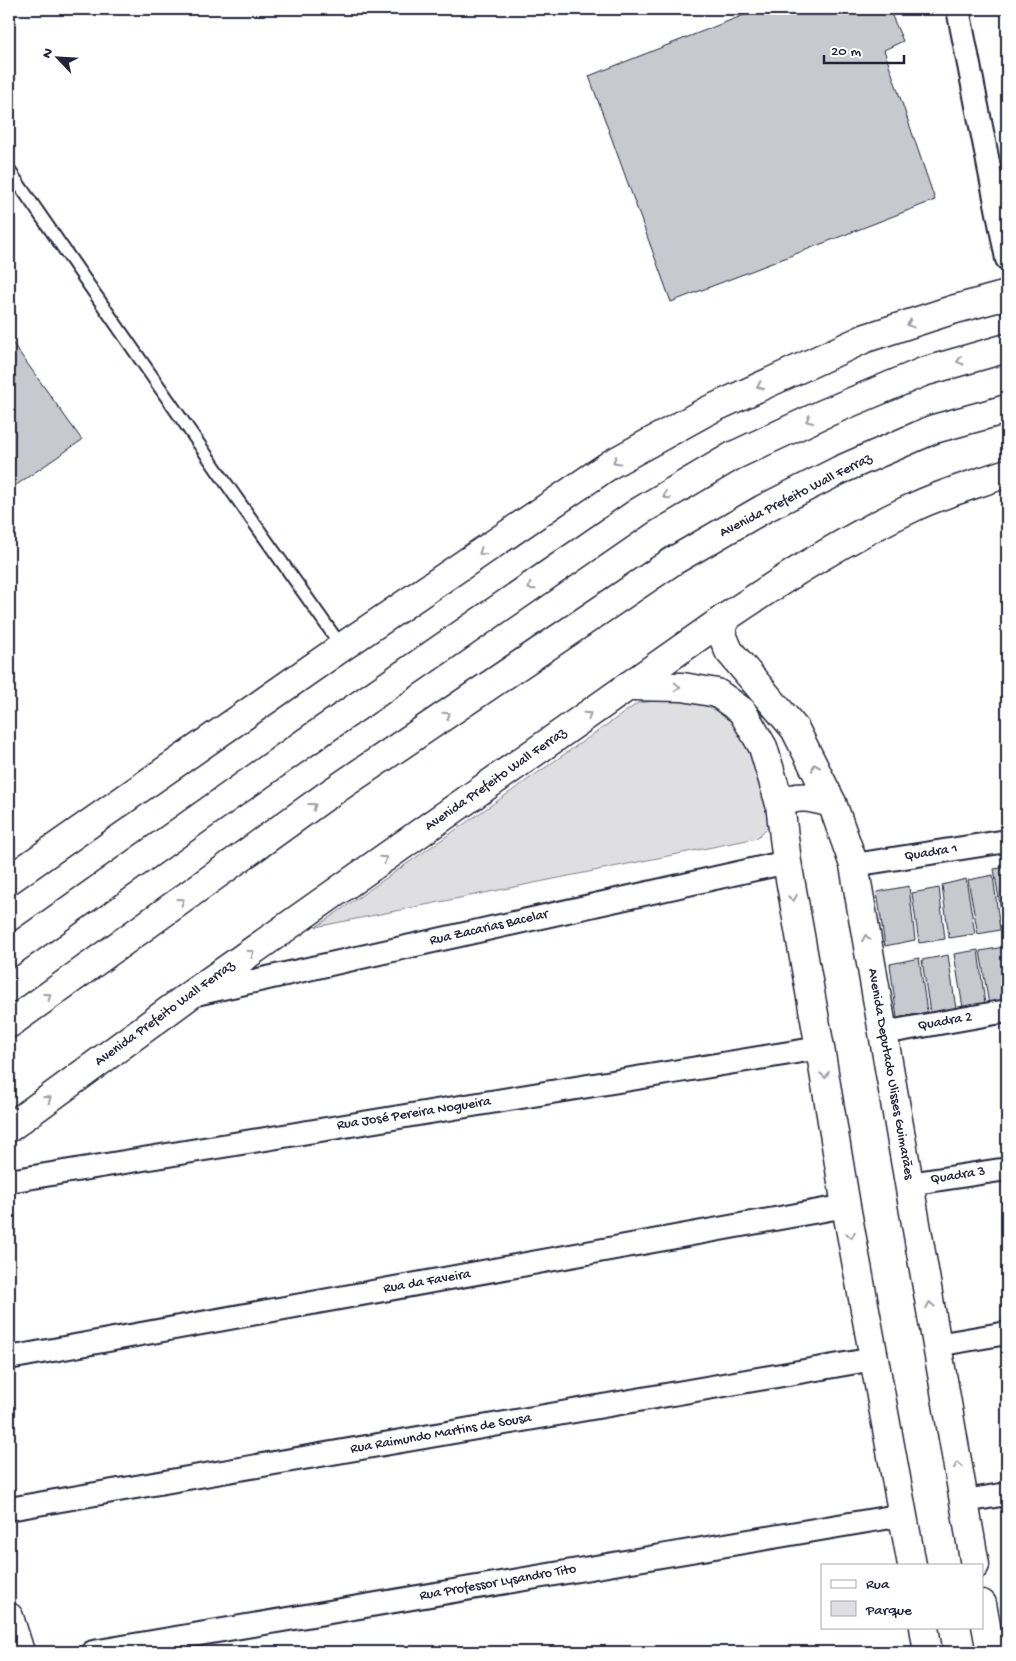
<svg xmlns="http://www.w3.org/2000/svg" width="1016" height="1661" font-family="'Gochi Hand',sans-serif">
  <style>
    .green { fill: #dfdfe2; stroke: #80808e }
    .building { fill: #c8c8cf; stroke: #22223b }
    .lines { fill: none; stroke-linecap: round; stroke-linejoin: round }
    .service-casing { stroke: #22223b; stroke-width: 15 }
    .minor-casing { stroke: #22223b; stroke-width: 26 }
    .tertiary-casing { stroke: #22223b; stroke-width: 31 }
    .primary-casing { stroke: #22223b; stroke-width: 31 }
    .trunk-casing { stroke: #22223b; stroke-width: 31 }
    .service { stroke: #fff; stroke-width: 11 }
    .minor { stroke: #fff; stroke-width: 22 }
    .tertiary { stroke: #fff; stroke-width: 28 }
    .primary { stroke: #fff; stroke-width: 28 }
    .trunk { stroke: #fff; stroke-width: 28 }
    .oneway { stroke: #9c9ca7 }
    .labels { text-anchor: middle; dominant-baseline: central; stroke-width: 4.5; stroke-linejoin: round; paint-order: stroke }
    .street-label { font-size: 14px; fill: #22223b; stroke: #fff }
  </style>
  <rect width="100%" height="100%" fill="#fff"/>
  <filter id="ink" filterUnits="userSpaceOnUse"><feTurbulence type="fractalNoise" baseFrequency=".02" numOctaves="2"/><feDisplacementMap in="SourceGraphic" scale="10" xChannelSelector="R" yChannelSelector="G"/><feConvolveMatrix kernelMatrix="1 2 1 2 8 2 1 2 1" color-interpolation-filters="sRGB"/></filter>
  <g filter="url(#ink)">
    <path class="green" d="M693,696L722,705L744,734L776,819L757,838L316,927L638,703Z"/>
    <g class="building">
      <path d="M759,9H889L903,41L884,50L935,200L671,302L589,76Z"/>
      <path d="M9,338L82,440L9,490Z"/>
      <path d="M1007,867V922L1003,923L994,869Z"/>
      <path d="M993,875L1000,930L978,934L968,880Z"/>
      <path d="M966,879L975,934L949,938L942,885Z"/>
      <path d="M909,886L915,940L885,946L877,892Z"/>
      <path d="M939,888L945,939L919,943L912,893Z"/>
      <path d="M1004,947L1007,972V1002L989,1005L980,951Z"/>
      <path d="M978,950L985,1004L963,1008L954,954Z"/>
      <path d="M948,955L956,1009L930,1013L922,960Z"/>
      <path d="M919,958L927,1012L897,1018L890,964Z"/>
    </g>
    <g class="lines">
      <g class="service-casing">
        <path id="service" d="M9,170L235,496L342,647"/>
      </g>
      <g class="minor-casing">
        <g id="minor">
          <path d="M958,9L1007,259"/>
          <path d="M854,865L1007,841"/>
          <path d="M196,994L787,862"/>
          <path d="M883,1033L1007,1011"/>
          <path d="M9,1181L820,1048"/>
          <path d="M909,1184L1007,1169"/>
          <path d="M937,1345L1007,1333"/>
          <path d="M9,1358L846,1206"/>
          <path d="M965,1501L1007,1494"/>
          <path d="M9,1509L874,1359"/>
          <path d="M93,1652L903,1515"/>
        </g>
      </g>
      <g class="tertiary-casing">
        <g id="tertiary">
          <path d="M725,618L721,632L729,651L795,729L832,803L854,865L975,1565"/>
          <path d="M628,686L683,687L717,693L742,711L763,747L780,804L787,862L820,1048L846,1206L912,1565"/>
          <path d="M780,804C798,793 813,798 832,803"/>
          <path d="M982,1604L991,1652"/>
          <path d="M9,1617L20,1652"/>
          <path d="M924,1627L928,1652"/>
        </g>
      </g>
      <g class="primary-casing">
        <g id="primary">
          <path d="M9,880L342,647L611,464L707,411L866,338L952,310L1007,295"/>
          <path d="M9,1128L190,995L725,618C786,577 847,538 914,507C943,493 976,484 1007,473"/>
        </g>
      </g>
      <g class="trunk-casing">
        <g id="trunk">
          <path d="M9,953L306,742L640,511L733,456L823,414L923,372L1007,348"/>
          <path d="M9,1024L326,796L673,561L763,509L840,470L934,429L1007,409"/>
        </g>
      </g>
      <use href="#service" class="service"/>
      <use href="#minor" class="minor"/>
      <use href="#tertiary" class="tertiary"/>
      <use href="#primary" class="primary"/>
      <use href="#trunk" class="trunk"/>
    </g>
    <defs><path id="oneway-chevron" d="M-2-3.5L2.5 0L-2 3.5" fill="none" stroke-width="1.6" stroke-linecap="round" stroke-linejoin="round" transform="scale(1.25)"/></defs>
    <g class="oneway">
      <use href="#oneway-chevron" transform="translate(910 324) rotate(162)"/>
      <use href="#oneway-chevron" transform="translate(960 361) rotate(164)"/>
      <use href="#oneway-chevron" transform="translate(760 386) rotate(156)"/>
      <use href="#oneway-chevron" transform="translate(809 420) rotate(155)"/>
      <use href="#oneway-chevron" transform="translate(616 461) rotate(150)"/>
      <use href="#oneway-chevron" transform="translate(666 496) rotate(149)"/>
      <use href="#oneway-chevron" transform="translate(482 552) rotate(146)"/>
      <use href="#oneway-chevron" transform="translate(531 587) rotate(145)"/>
      <use href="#oneway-chevron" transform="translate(677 687) rotate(3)"/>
      <use href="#oneway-chevron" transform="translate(447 715) rotate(-34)"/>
      <use href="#oneway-chevron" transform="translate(588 715) rotate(-35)"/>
      <use href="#oneway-chevron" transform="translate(815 767) rotate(-114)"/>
      <use href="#oneway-chevron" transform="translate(313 806) rotate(-36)"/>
      <use href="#oneway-chevron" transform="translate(384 859) rotate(-35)"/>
      <use href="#oneway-chevron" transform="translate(793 898) rotate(80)"/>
      <use href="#oneway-chevron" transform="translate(181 901) rotate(-36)"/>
      <use href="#oneway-chevron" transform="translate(866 938) rotate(-100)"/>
      <use href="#oneway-chevron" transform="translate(251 953) rotate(-35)"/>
      <use href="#oneway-chevron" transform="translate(48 996) rotate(-36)"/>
      <use href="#oneway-chevron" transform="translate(825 1075) rotate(81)"/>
      <use href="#oneway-chevron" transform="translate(48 1099) rotate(-36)"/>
      <use href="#oneway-chevron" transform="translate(851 1235) rotate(80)"/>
      <use href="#oneway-chevron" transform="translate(930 1305) rotate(-100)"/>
      <use href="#oneway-chevron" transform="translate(958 1465) rotate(-100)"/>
    </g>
  </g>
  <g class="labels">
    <g class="street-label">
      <text transform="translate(796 496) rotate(-27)">Avenida Prefeito Wall Ferraz</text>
      <text transform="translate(496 780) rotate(-35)">Avenida Prefeito Wall Ferraz</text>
      <text transform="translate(931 853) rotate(-9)">Quadra 1</text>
      <text transform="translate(489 928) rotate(-13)">Rua Zacarias Bacelar</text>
      <text transform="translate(165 1014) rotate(-36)">Avenida Prefeito Wall Ferraz</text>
      <text transform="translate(945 1022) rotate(-10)">Quadra 2</text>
      <text transform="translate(890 1074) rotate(80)">Avenida Deputado Ulisses Guimarães</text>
      <text transform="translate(414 1114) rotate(-9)">Rua José Pereira Nogueira</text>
      <text transform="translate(958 1176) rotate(-9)">Quadra 3</text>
      <text transform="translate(427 1282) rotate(-10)">Rua da Faveira</text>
      <text transform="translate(441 1434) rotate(-10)">Rua Raimundo Martins de Sousa</text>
      <text transform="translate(498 1583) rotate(-10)">Rua Professor Lysandro Tito</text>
    </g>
  </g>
  <rect width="1016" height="1661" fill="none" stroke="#fff" stroke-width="30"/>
  <rect x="15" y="15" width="986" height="1631" fill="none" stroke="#22223b" stroke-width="2" filter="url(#ink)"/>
  <rect x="821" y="1564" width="162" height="65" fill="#ffffff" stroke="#a7a7b1"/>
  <rect x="831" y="1580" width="25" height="8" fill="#ffffff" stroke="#a7a7b1"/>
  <text x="866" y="1588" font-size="15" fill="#22223b">Rua</text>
  <rect x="831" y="1601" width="25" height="15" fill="#dfdfe2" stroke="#a7a7b1"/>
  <text x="866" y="1614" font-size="15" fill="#22223b">Parque</text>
  <g transform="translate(58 58) rotate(295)" stroke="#ffffff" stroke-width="4" paint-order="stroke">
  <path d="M0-4L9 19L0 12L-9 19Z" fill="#22223b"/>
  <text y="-8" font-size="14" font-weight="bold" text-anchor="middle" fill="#22223b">N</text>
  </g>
  <path d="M824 55v8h80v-8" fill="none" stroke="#22223b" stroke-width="2.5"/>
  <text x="831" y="55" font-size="15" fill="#22223b" stroke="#ffffff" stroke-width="4" paint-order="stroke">20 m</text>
</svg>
